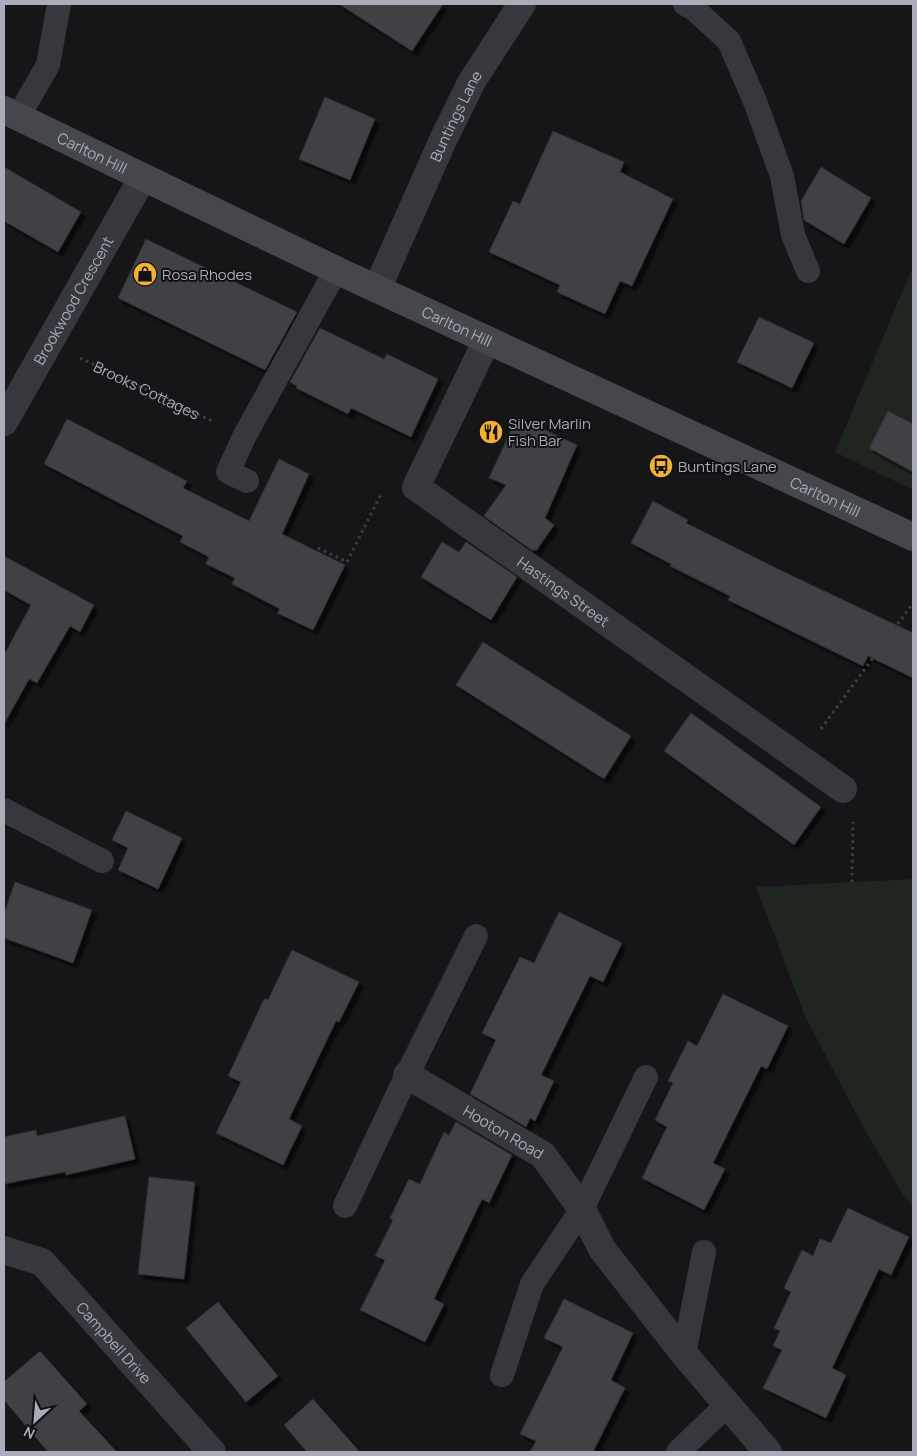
<svg xmlns="http://www.w3.org/2000/svg" width="917" height="1456" font-family="Manrope,sans-serif">
  <style>
    .green { fill: #1e261f }
    .building { fill: #404145; stroke: #303034; filter: url(#shadow) }
    .lines { fill: none; stroke-linecap: round; stroke-linejoin: round }
    .path { stroke: #3d3f44; stroke-width: 3; stroke-dasharray: 2.5 4; stroke-linecap: butt }
    .lane { stroke: #37383d; stroke-width: 24 }
    .street { stroke: #37383d; stroke-width: 28 }
    .secondary { stroke: #45474d; stroke-width: 28 }
    .labels { text-anchor: middle; dominant-baseline: central; stroke-width: 4; stroke-linejoin: round; paint-order: stroke }
    .street-label { font-size: 15px; fill: #a8adb8; stroke: #111113 }
    .poi-label { font-size: 15px; fill: #a8adb8; stroke: #111113; text-anchor: start }
  </style>
  <defs>
    <filter id="shadow"><feDropShadow dx="4.5" dy="4.5" stdDeviation="1" flood-color="#0009"/></filter>
  </defs>
  <rect width="100%" height="100%" fill="#161618"/>
  <g class="green">
    <path d="M913,266V490L835,452Z"/>
    <path d="M913,879V1206L902,1193L860,1121L805,1016L756,887Z"/>
  </g>
  <g class="building">
    <path d="M339,4H443L412,51Z"/>
    <path d="M325,97L375,119L350,180L299,159Z"/>
    <path d="M553,131L624,162L620,172L673,199L632,286L620,281L605,314L557,292L560,285L489,252L513,201L520,204Z"/>
    <path d="M4,167L81,212L58,252L4,221Z"/>
    <path d="M821,167L871,198L844,244L804,220L801,201Z"/>
    <path d="M146,239L297,312L265,370L118,298Z"/>
    <path d="M759,317L814,343L792,388L737,362Z"/>
    <path d="M320,328L384,359L387,354L438,379L411,437L351,408L348,414L296,388L297,386L290,382Z"/>
    <path d="M888,411L913,424V472L869,448Z"/>
    <path d="M517,417L577,445L545,518L554,525L536,551L534,549L533,551L484,516L506,485L489,478Z"/>
    <path d="M67,419L187,481L183,488L249,521L279,459L309,474L282,534L345,565L313,630L277,613L280,609L232,584L235,578L206,564L209,557L180,542L183,536L44,464Z"/>
    <path d="M653,501L688,520L686,523L782,571L913,633V678L868,656L863,666L728,600L730,596L670,566L671,564L631,543Z"/>
    <path d="M442,542L459,552L466,542L517,577L491,620L421,577Z"/>
    <path d="M4,556L94,605L80,632L70,626L37,683L29,679L4,724V655L31,605L4,590Z"/>
    <path d="M483,642L631,736L604,779L456,685Z"/>
    <path d="M691,713L821,807L794,845L664,751Z"/>
    <path d="M126,811L182,838L158,889L118,870L128,848L112,840Z"/>
    <path d="M15,882L92,910L73,963L4,938V914Z"/>
    <path d="M559,912L622,943L603,982L590,976L541,1075L554,1081L535,1121L530,1118L526,1127L470,1094L496,1040L482,1033L520,957L534,963Z"/>
    <path d="M292,950L359,982L339,1022L336,1021L289,1119L302,1126L283,1165L216,1133L241,1082L228,1076L264,999L268,1000Z"/>
    <path d="M723,994L788,1026L767,1069L761,1066L713,1163L725,1169L704,1210L642,1178L667,1127L655,1120L673,1083L668,1081L688,1041L697,1046Z"/>
    <path d="M125,1116L135,1159L66,1175L65,1172L4,1184V1137L36,1130L37,1136Z"/>
    <path d="M456,1122L512,1155L489,1203L482,1199L434,1299L444,1304L425,1342L360,1310L385,1260L375,1256L393,1220L390,1218L409,1179L420,1184L444,1132L449,1135Z"/>
    <path d="M149,1177L195,1182L184,1279L138,1274Z"/>
    <path d="M848,1208L909,1237L891,1275L879,1269L832,1368L846,1375L826,1418L763,1388L782,1350L773,1346L780,1331L774,1328L791,1292L784,1288L802,1250L813,1256L820,1239L831,1243Z"/>
    <path d="M564,1299L633,1333L611,1380L625,1388L593,1452H530L536,1441L520,1434L563,1347L544,1338Z"/>
    <path d="M218,1302L278,1376L246,1402L186,1328Z"/>
    <path d="M40,1351L87,1404L79,1411L117,1452H48L4,1400V1382Z"/>
    <path d="M313,1399L360,1452H307L284,1425Z"/>
  </g>
  <g class="lines">
    <g class="path">
      <path id="s1" d="M80,358L214,422"/>
      <path d="M318,548L347,562L381,494"/>
      <path d="M821,729L913,603"/>
      <path d="M852,882L853,822"/>
    </g>
    <g class="lane">
      <path d="M685,4L694,9L729,41L756,104L782,176L793,235L808,271"/>
      <path d="M18,117L48,65L59,4"/>
      <path d="M247,481L228,472L244,437L336,270"/>
      <path d="M4,810L102,861"/>
      <path d="M345,1206L407,1075L476,936"/>
      <path d="M684,1354L704,1252"/>
      <path d="M502,1375L532,1284L582,1209L646,1077"/>
      <path d="M678,1452L727,1405"/>
    </g>
    <g class="street">
      <path id="s2" d="M377,289L443,140L472,81L522,4"/>
      <path id="s3" d="M487,340L416,487L843,789"/>
      <path id="s4" d="M4,422L143,177"/>
      <path id="s5" d="M407,1075L543,1155L582,1209L602,1249L684,1354L768,1452"/>
      <path id="s6" d="M4,1250L42,1262L212,1452"/>
    </g>
    <path class="secondary" id="s7" d="M4,110L336,270L913,537"/>
  </g>
  <defs>
    <g id="shop-disc" transform="scale(1.25)"><circle r="9.5" fill="#f2b134" stroke="#111113"/><path d="M-5-2.5h2.3a2.7 3.5 0 0 1 5.4 0H5L5.5 6h-11ZM-1.5-2.5h3a1.5 2.3 0 0 0-3 0Z" fill="#111"/></g>
    <g id="restaurant-disc" transform="scale(1.25)"><circle r="9.5" fill="#f2b134" stroke="#111113"/><path d="M-5-6h1v4h1v-4h1v4h1v-4h1v5L-1.5 .5V6h-2V.5L-5-1ZM5-6V6H3V1.5H1.5Q1.5-4 5-6Z" fill="#111"/></g>
    <g id="bus-disc" transform="scale(1.25)"><circle r="9.5" fill="#f2b134" stroke="#111113"/><path d="M-5-6H5V4H4V6H2V4H-2V6H-4V4H-5ZM-3.5-4V0h7V-4ZM-3.5 1.2v1.5H-2V1.2ZM2 1.2v1.5H3.5V1.2Z" fill="#111"/></g>
  </defs>
  <g fill-rule="evenodd">
    <use href="#shop-disc" x="145" y="274"/>
    <use href="#restaurant-disc" x="491" y="432"/>
    <use href="#bus-disc" x="661" y="466"/>
  </g>
  <g class="labels">
    <g class="street-label">
      <text stroke="none"><textPath href="#s2" startOffset="190">Buntings Lane</textPath></text>
      <text stroke="none"><textPath href="#s7" startOffset="98">Carlton Hill</textPath></text>
      <text stroke="none"><textPath href="#s4" startOffset="140">Brookwood Crescent</textPath></text>
      <text stroke="none"><textPath href="#s7" startOffset="502">Carlton Hill</textPath></text>
      <text stroke="none"><textPath href="#s1" startOffset="74">Brooks Cottages</textPath></text>
      <text stroke="none"><textPath href="#s7" startOffset="908">Carlton Hill</textPath></text>
      <text stroke="none"><textPath href="#s3" startOffset="344">Hastings Street</textPath></text>
      <text stroke="none"><textPath href="#s5" startOffset="112">Hooton Road</textPath></text>
      <text stroke="none"><textPath href="#s6" startOffset="148">Campbell Drive</textPath></text>
    </g>
    <g class="poi-label">
      <text x="162" y="274">Rosa Rhodes</text>
      <text x="508" y="423">Silver Marlin<tspan x="508" dy="17">Fish Bar</tspan></text>
      <text x="678" y="466">Buntings Lane</text>
    </g>
  </g>
  <rect width="917" height="1456" fill="none" stroke="#a8adb8" stroke-width="10"/>
  <g transform="translate(35 1421) rotate(206)" stroke="#111113" stroke-width="4" paint-order="stroke">
  <path d="M0-4L9 19L0 12L-9 19Z" fill="#a8adb8"/>
  <text y="-8" font-size="14" font-weight="bold" text-anchor="middle" fill="#a8adb8">N</text>
  </g>
</svg>
